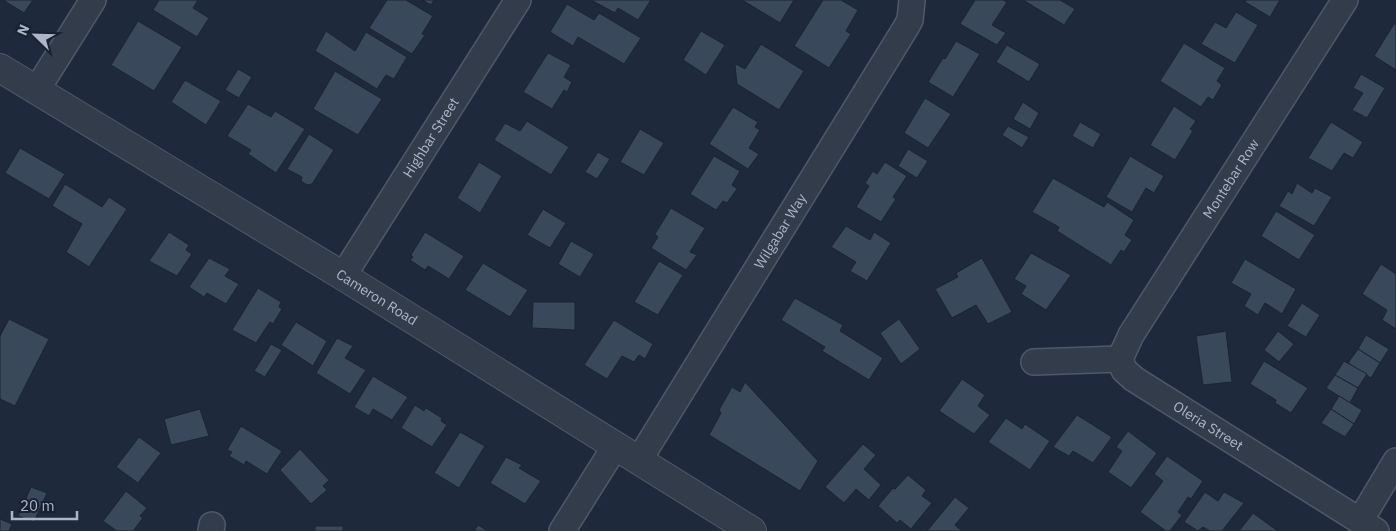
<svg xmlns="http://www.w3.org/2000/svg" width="1396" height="531" font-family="'IBM Plex Sans',sans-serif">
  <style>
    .building { fill: #3a485b; stroke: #1a2332 }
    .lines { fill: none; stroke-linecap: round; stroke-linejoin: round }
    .minor-casing { stroke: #505969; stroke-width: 28 }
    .tertiary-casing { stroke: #505969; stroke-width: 30 }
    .minor { stroke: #323c4b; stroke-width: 25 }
    .tertiary { stroke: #323c4b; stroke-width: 28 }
    .labels { text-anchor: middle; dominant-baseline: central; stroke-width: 4; stroke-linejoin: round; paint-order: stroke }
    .street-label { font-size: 14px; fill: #adb6c8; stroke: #18212f }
  </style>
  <rect width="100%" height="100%" fill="#1e2a3b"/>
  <g class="building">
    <path d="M3,0H33L24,13Z"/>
    <path d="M159,0H198L193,8L209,18L197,37L153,10Z"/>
    <path d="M387,0H406L433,16L422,34L425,35L412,54L369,28Z"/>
    <path d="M422,0H434L431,5Z"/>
    <path d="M591,0H651L638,20L618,8L615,13Z"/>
    <path d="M742,0H794L780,23Z"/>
    <path d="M823,0H841L858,10L846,31L851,34L829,68L794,46Z"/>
    <path d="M975,0H1003L1007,2L992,25L1006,33L997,45L960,24Z"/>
    <path d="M1023,0H1060L1075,9L1064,25Z"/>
    <path d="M1246,0H1280L1270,17L1245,2Z"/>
    <path d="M567,4L594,20L599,13L641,38L624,64L578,37L573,46L550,32Z"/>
    <path d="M1236,12L1258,25L1235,63L1201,44L1215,22L1226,28Z"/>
    <path d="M138,21L182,47L154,91L111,65Z"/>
    <path d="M1394,24L1396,25V70L1374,56Z"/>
    <path d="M326,31L355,51L366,32L407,57L394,79L386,75L377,89L315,51Z"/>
    <path d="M701,31L725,45L706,75L683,60Z"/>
    <path d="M956,41L980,54L953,97L928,82L943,58L945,59Z"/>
    <path d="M1184,43L1225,68L1217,81L1222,85L1213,100L1208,97L1201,107L1160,81Z"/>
    <path d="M761,44L804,71L779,110L737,84L735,66L736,64L745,69Z"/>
    <path d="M1007,45L1040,64L1029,82L996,62Z"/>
    <path d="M548,53L571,65L564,77L572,82L567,92L564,90L552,109L523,92Z"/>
    <path d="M238,69L252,77L239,98L225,90Z"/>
    <path d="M335,71L382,99L358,135L313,109Z"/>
    <path d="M1361,74L1385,88L1367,118L1352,110L1363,93L1353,88Z"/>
    <path d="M185,80L221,101L206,125L171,102Z"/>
    <path d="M925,98L951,114L928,148L904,133Z"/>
    <path d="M1023,102L1039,113L1030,129L1013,119Z"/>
    <path d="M248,104L271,117L275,111L305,129L276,173L248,154L251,150L227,136Z"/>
    <path d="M1174,106L1196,121L1190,129L1193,131L1175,160L1150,145Z"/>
    <path d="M733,107L758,122L755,127L760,130L749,148L759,154L748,169L709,144Z"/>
    <path d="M527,121L569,147L551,175L494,140L505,123L520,131Z"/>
    <path d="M1080,122L1101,134L1093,148L1072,136Z"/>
    <path d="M1331,122L1363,142L1353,158L1344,153L1332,171L1308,158Z"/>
    <path d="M1008,126L1029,137L1022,148L1002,135Z"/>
    <path d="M640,129L664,143L644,175L620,162Z"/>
    <path d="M309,134L334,150L312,184L307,185L301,181L302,177L287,169Z"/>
    <path d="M20,148L65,174L49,199L5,173Z"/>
    <path d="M908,149L928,161L917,178L898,166Z"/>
    <path d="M598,152L610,159L597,179L585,172Z"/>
    <path d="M714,156L740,171L732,185L737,189L727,203L723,201L716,210L690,194Z"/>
    <path d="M1130,156L1164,176L1154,193L1146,188L1132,212L1106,197Z"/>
    <path d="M479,162L502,176L480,213L457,198Z"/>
    <path d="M885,162L907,176L893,197L896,199L881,222L856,207L869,186L865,183L873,171L877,174Z"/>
    <path d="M1053,178L1104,207L1107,202L1134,220L1125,235L1132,240L1124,252L1121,250L1111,265L1057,231L1059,227L1032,212Z"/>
    <path d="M1297,183L1312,193L1315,188L1332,197L1314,226L1279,206L1288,191L1292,194Z"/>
    <path d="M65,184L102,207L109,197L127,209L89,267L66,252L82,224L52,206Z"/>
    <path d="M671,208L705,228L690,252L697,255L686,270L651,248L658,237L655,234Z"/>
    <path d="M543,209L566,223L550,248L527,235Z"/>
    <path d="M1276,211L1315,235L1299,260L1261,236Z"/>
    <path d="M846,226L870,240L874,232L891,243L867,281L850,271L856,262L831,247Z"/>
    <path d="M169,232L189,245L186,250L192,254L177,276L149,261Z"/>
    <path d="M425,232L464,256L449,279L428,266L425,270L410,260L413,257L411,255Z"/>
    <path d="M571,241L594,254L580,277L558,264Z"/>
    <path d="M1031,253L1071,275L1046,310L1021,294L1026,286L1014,279Z"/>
    <path d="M209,258L230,269L225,276L239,284L226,304L207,293L204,297L189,287Z"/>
    <path d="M982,258L1012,312L988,324L976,305L952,318L935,289L958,277L956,273Z"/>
    <path d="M1245,259L1296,289L1282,314L1265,303L1258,315L1244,306L1251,294L1231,283Z"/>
    <path d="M659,261L683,275L658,315L634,302Z"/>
    <path d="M483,263L528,290L510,317L465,290Z"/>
    <path d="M1381,264L1396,274V329L1382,320L1387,310L1362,294Z"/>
    <path d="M258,288L281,302L279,307L282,309L273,324L270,322L256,343L232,330Z"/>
    <path d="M795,298L843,325L840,331L883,358L869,380L822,351L825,347L781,320Z"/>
    <path d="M533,302H575V330L532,328Z"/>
    <path d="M1302,303L1320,315L1306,337L1287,326Z"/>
    <path d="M9,319L49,339L15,406L0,399V336Z"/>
    <path d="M899,319L920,349L901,364L880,333Z"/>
    <path d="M614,320L653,344L645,359L639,355L634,362L622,356L607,379L584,365Z"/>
    <path d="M296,322L327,341L313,366L281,345Z"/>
    <path d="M1226,331L1232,382L1203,385L1196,336Z"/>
    <path d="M1278,331L1294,344L1279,362L1264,350Z"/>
    <path d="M1366,335L1389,349L1380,363L1358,349Z"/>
    <path d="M337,338L353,346L345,358L366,370L350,394L316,373Z"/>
    <path d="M271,344L282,350L265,377L254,371Z"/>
    <path d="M1358,349L1380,363L1371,378L1348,363Z"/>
    <path d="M1264,361L1308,388L1291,413L1275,403L1276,400L1250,384Z"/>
    <path d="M1344,361L1367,374L1358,388L1335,375Z"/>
    <path d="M1335,375L1358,388L1350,403L1326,388Z"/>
    <path d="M373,376L408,397L392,420L373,409L369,416L354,407Z"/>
    <path d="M962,379L985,395L978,406L990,415L974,434L939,411Z"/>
    <path d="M745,382L818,461L800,491L709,435L721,413L719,410L732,387L740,392Z"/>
    <path d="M1339,396L1362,410L1354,424L1331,409Z"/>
    <path d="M415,405L424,411L426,408L442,418L441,421L447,425L432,447L401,428Z"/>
    <path d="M200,409L209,436L171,445L164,419Z"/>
    <path d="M1331,409L1354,424L1345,437L1321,423Z"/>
    <path d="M1077,415L1112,437L1093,463L1073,451L1069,456L1053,447Z"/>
    <path d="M1006,418L1022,429L1025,424L1050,441L1030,470L988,442Z"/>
    <path d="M241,426L282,451L267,474L246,461L244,465L229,456L232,452L227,450Z"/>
    <path d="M1128,431L1157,453L1131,488L1108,472L1122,451L1116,447Z"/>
    <path d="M460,432L485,446L459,488L434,473Z"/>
    <path d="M139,437L161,453L138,483L116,467Z"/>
    <path d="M863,444L876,455L864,469L881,485L869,500L856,489L844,503L825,487Z"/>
    <path d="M300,449L329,480L323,486L327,490L311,504L280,470Z"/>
    <path d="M1167,456L1203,481L1191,499L1188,497L1178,512L1182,515L1170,531H1166L1140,512L1163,481L1154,474Z"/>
    <path d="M506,457L522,465L519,468L541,481L525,504L490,483Z"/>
    <path d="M908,475L926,490L922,496L932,503L911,529L900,520L897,523L878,506L893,488L895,489Z"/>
    <path d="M31,487L47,493L34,522L18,516Z"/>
    <path d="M126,491L147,508L140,516L143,518L133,531H117L103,521Z"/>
    <path d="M1205,492L1218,501L1224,492L1244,503L1222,531H1210L1203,527L1198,531L1184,522Z"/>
    <path d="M955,497L969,508L955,525L962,531H927Z"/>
    <path d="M1253,513L1278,531H1239Z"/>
    <path d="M0,519L12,524L9,531H0Z"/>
    <path d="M478,525L488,531H474Z"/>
    <rect x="315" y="526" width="28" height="5"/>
  </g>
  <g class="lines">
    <g class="minor-casing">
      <g id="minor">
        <path d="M36,91L93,0"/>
        <path id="s1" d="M343,276L518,0"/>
        <path id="s2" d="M1120,359L1131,335L1345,0"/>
        <path id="s3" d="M1034,362L1120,359L1124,370L1134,379L1376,531"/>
        <path id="s4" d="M639,460L905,29L910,20L912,0"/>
        <path d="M1360,521L1396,461"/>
        <path d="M211,531L212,525"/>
        <path d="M562,531L616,445"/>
      </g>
    </g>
    <g class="tertiary-casing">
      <g id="tertiary">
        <path id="s5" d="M0,68L343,276L752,531"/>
      </g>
    </g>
    <use href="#minor" class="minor"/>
    <use href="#tertiary" class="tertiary"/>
  </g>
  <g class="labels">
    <g class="street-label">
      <text stroke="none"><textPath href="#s1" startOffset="164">Highbar Street</textPath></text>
      <text stroke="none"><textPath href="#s2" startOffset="212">Montebar Row</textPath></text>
      <text stroke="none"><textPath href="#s4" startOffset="269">Wilgabar Way</textPath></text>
      <text stroke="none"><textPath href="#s5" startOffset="441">Cameron Road</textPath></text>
      <text stroke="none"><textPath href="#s3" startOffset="199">Oleria Street</textPath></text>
    </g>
  </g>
  <g transform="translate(35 35) rotate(293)" stroke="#18212f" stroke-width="4" paint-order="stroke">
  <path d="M0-4L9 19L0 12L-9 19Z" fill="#adb6c8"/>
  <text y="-8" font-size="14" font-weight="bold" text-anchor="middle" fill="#adb6c8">N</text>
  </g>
  <path d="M12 511v8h65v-8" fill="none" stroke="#adb6c8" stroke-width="2.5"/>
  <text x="20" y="511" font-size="15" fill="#adb6c8" stroke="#18212f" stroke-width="4" paint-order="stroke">20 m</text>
</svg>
